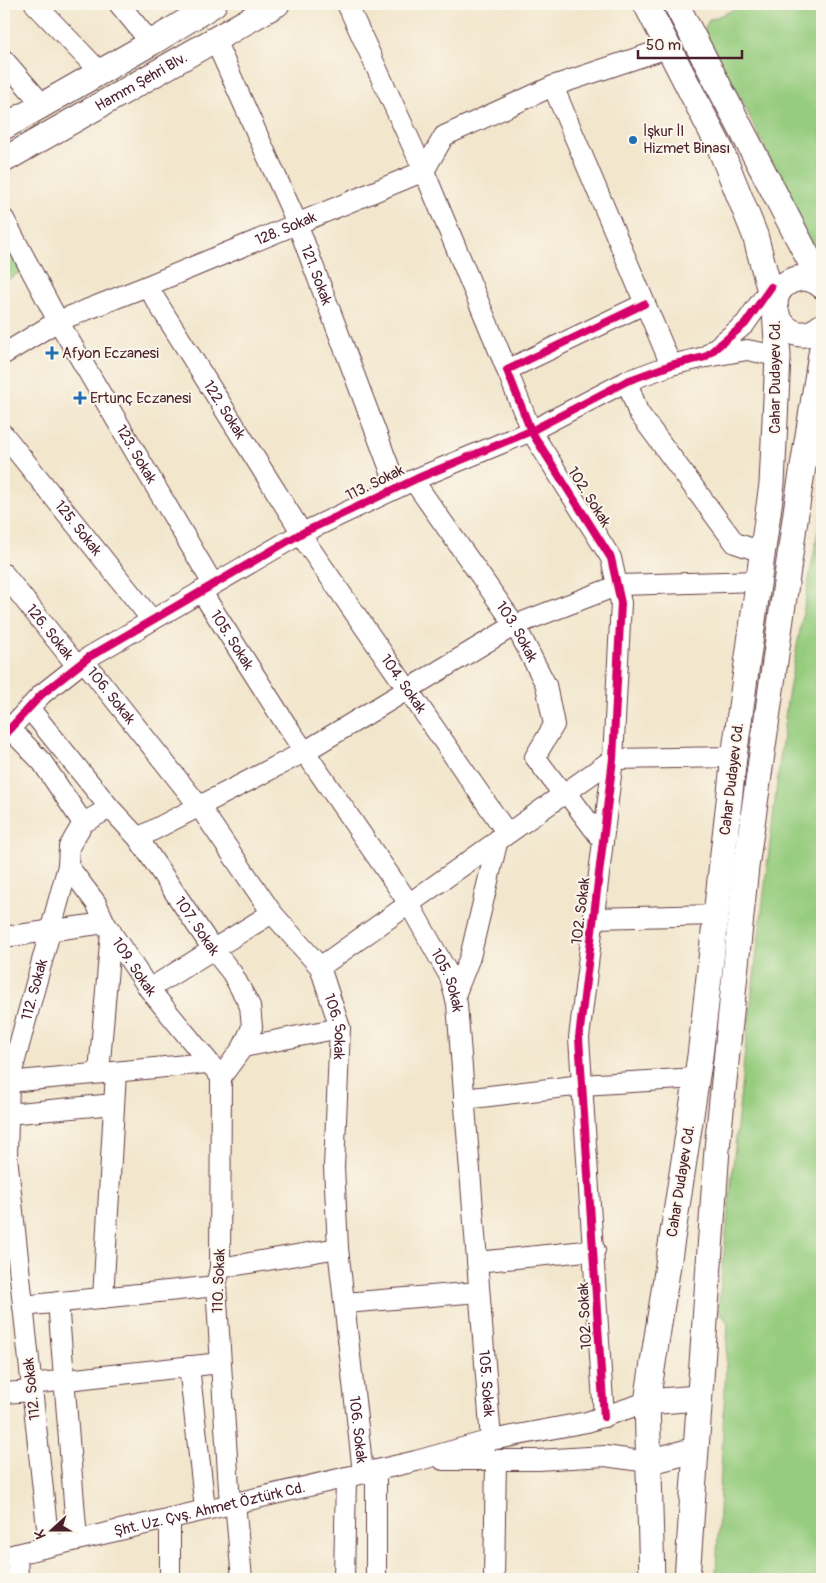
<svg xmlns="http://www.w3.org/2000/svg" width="826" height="1583" font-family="Pangolin,sans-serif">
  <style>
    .green { fill: #96cc7e; stroke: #707654 }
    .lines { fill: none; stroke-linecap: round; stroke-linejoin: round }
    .minor-casing { stroke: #633d43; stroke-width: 22 }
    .major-casing { stroke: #633d43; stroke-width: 27 }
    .minor { stroke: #fff; stroke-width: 20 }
    .major { stroke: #fff; stroke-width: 25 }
    .cycleway-casing { stroke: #fbf7ec; stroke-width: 11 }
    .cycleway { stroke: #d6006c; stroke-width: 8 }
    .poi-dot { fill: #1f6fb2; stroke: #fbf7ec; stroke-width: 2 }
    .labels { text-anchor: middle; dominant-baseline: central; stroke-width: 4; stroke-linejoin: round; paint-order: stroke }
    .street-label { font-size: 15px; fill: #4a1f2b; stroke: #fbf7ec }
    .poi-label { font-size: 15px; fill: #4a1f2b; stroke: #fbf7ec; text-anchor: start }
  </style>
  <rect width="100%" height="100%" fill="#fbf7ec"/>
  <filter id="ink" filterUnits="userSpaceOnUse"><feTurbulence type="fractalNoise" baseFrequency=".02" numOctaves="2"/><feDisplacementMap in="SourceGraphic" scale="10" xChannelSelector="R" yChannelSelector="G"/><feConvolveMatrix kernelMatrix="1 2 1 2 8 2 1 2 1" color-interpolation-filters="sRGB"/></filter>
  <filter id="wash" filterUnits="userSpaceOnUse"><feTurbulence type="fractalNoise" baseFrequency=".0096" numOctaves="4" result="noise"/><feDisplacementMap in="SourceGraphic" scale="20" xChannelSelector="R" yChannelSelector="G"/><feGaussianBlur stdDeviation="1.12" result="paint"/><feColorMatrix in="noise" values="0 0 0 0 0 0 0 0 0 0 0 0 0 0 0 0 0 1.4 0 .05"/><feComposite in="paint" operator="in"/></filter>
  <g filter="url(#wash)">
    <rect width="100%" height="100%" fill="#f2e6cc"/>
    <g class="green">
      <path d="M747,4H822V250L810,242L743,103L704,30L709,20Z"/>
      <path d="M4,241L21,272L4,282Z"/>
      <path d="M822,509V1487L817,1579H709L716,1574L728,1323L718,1310L744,1060L787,701Z"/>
    </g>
  </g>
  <g filter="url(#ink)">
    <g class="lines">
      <g class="minor-casing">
        <g id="minor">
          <path d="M35,4L99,71"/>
          <path d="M119,4L151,43"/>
          <path d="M347,4L424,171L507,370"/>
          <path id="s1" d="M215,40L297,223L397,488"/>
          <path d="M670,47L553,86L671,365"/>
          <path d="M4,60L42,104"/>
          <path id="s2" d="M4,219L58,321L213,584"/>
          <path id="s3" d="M147,286L302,533"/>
          <path id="s4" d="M4,354L58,321L147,286L424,171L444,136L553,86"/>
          <path d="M707,357L747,350L778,356"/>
          <path d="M627,381L638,412L735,543L762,552"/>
          <path id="s5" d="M4,435L152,620"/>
          <path id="s6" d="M413,480L515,625L546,685L554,725L535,757L563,794"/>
          <path id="s7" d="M300,534L507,833"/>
          <path id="s8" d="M4,574L77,666"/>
          <path id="s9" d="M201,591L287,726L408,902L450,977L457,1004L491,1440"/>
          <path id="s10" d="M84,661L199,806L272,913L320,967L340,1028L334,1167L338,1248L363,1473"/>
          <path d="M29,708L110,808"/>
          <path d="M10,729L42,762L83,823"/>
          <path d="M4,735L42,694L89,657L300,534L418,478L531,431L627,381L671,365L705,357L745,324L771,287"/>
          <path d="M566,792L603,841"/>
          <path id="s11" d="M83,823L110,808L138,838L212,948L232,973L250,1006L252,1027L243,1047L221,1077"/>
          <path d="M138,838L304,752L515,625L619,585L759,581"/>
          <path id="s12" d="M68,866L96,903L105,923L149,989L221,1077L220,1268L216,1286L230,1504"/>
          <path d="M595,918L716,915"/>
          <path d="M4,937L105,923"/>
          <path d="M320,967L613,759L734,757"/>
          <path d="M149,989L272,913"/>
          <path d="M455,995L470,957L498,839"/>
          <path d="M243,1047L340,1028"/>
          <path d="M99,1073L111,931"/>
          <path d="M9,1082L207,1063"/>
          <path d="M464,1099L582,1085L697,1078"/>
          <path d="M8,1114L114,1104"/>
          <path d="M477,1262L595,1250"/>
          <path d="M220,1268L338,1248"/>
          <path d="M103,1298L116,1072"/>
          <path d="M58,1302L77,1540"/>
          <path d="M345,1303L479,1292"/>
          <path d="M23,1306L216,1286"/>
          <path d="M189,1366L205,1509"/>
          <path d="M31,1384L220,1363"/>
          <path d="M4,1393L32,1391"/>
          <path d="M604,1417L579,1038L613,759L621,603L611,558L531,431L507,370L644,304"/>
          <path d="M443,1460H538L605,1456L648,1462"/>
          <path d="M376,1470V1579"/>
          <path d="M235,1502L242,1579"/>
          <path d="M170,1518V1579"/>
          <path id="s13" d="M49,1546L7,1156L9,1082L68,866L69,847L83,823"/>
          <path d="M17,1554L18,1579"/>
          <path id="s14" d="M4,1557L416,1461L491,1440L587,1422L647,1402"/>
          <path d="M344,1579L346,1477"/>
          <path d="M494,1579L496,1460"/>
        </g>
      </g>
      <g class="major-casing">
        <g id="major">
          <path d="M646,4L720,148L755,235L775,310L778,356L772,484L734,757L700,1056L647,1402L652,1579"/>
          <path d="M676,4L822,284"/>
          <path d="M4,127L151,43L214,4"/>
          <path id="s15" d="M4,160L277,4"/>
          <path d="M822,286C815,280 806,277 797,279C752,290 785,357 822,326"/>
          <path d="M647,1402L698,1398"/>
          <path d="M648,1462L695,1450"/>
          <path d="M687,1579L717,1149L746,867L798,498L822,348"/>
        </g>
      </g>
      <use href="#minor" class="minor"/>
      <use href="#major" class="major"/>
      <g class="cycleway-casing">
        <g id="cycleway">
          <path d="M4,735L42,694L89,657L300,534L418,478L531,431L627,381L671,365L705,357L745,324L771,287"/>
          <path d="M604,1417L579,1038L613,759L621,603L611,558L531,431L507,370L644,304"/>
        </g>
      </g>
      <use href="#cycleway" class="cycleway"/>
    </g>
  </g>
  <g class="poi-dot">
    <circle cx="633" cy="140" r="5"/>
    <path d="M49.5 345.5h5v5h5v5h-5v5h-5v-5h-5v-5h5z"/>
    <path d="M77.5 390.5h5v5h5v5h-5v5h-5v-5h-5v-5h5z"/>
  </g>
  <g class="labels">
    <g class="street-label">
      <text stroke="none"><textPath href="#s15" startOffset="158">Hamm Şehri Blv.</textPath></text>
      <text stroke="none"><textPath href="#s4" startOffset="309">128. Sokak</textPath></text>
      <text stroke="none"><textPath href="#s1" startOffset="256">121. Sokak</textPath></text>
      <text transform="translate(775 377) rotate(-90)">Cahar Dudayev Cd.</text>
      <text stroke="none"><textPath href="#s3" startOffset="146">122. Sokak</textPath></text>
      <text stroke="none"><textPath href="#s2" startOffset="270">123. Sokak</textPath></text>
      <text transform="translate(375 483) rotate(-26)">113. Sokak</text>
      <text transform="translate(589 497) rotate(58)">102. Sokak</text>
      <text stroke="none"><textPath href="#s5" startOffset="119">125. Sokak</textPath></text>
      <text stroke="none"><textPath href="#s8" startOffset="74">126. Sokak</textPath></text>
      <text stroke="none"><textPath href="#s6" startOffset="184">103. Sokak</textPath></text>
      <text stroke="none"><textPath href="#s9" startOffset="58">105. Sokak</textPath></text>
      <text stroke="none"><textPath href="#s7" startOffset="182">104. Sokak</textPath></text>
      <text stroke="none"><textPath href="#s10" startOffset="44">106. Sokak</textPath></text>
      <text transform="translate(732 779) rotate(-83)">Cahar Dudayev Cd.</text>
      <text transform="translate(581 911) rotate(-83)">102. Sokak</text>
      <text stroke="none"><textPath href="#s11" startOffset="178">107. Sokak</textPath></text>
      <text stroke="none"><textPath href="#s12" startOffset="121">109. Sokak</textPath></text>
      <text stroke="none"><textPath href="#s9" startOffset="462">105. Sokak</textPath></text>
      <text stroke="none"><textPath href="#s13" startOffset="562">112. Sokak</textPath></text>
      <text stroke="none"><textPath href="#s10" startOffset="449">106. Sokak</textPath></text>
      <text transform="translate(681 1181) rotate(-81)">Cahar Dudayev Cd.</text>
      <text transform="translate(219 1281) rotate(-88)">110. Sokak</text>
      <text transform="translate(585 1316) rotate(-93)">102. Sokak</text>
      <text stroke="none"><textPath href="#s9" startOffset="868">105. Sokak</textPath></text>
      <text transform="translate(32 1389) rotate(-96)">112. Sokak</text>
      <text stroke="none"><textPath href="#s10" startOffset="854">106. Sokak</textPath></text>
      <text stroke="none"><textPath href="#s14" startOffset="211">Şht. Uz. Çvş. Ahmet Öztürk Cd.</textPath></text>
    </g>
    <g class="poi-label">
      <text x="643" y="131">İşkur İl<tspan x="643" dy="17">Hizmet Binası</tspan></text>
      <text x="62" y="353">Afyon Eczanesi</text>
      <text x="90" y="398">Ertunç Eczanesi</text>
    </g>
  </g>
  <rect width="826" height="1583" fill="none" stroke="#fbf7ec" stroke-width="20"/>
  <g transform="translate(52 1530) rotate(249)" stroke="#fbf7ec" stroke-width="4" paint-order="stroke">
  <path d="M0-4L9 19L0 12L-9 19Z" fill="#4a1f2b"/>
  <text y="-8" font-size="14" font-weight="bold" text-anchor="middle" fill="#4a1f2b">K</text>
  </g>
  <path d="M638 50v8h104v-8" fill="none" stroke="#4a1f2b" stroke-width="2.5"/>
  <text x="646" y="50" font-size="15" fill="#4a1f2b" stroke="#fbf7ec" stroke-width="4" paint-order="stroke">50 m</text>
</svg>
